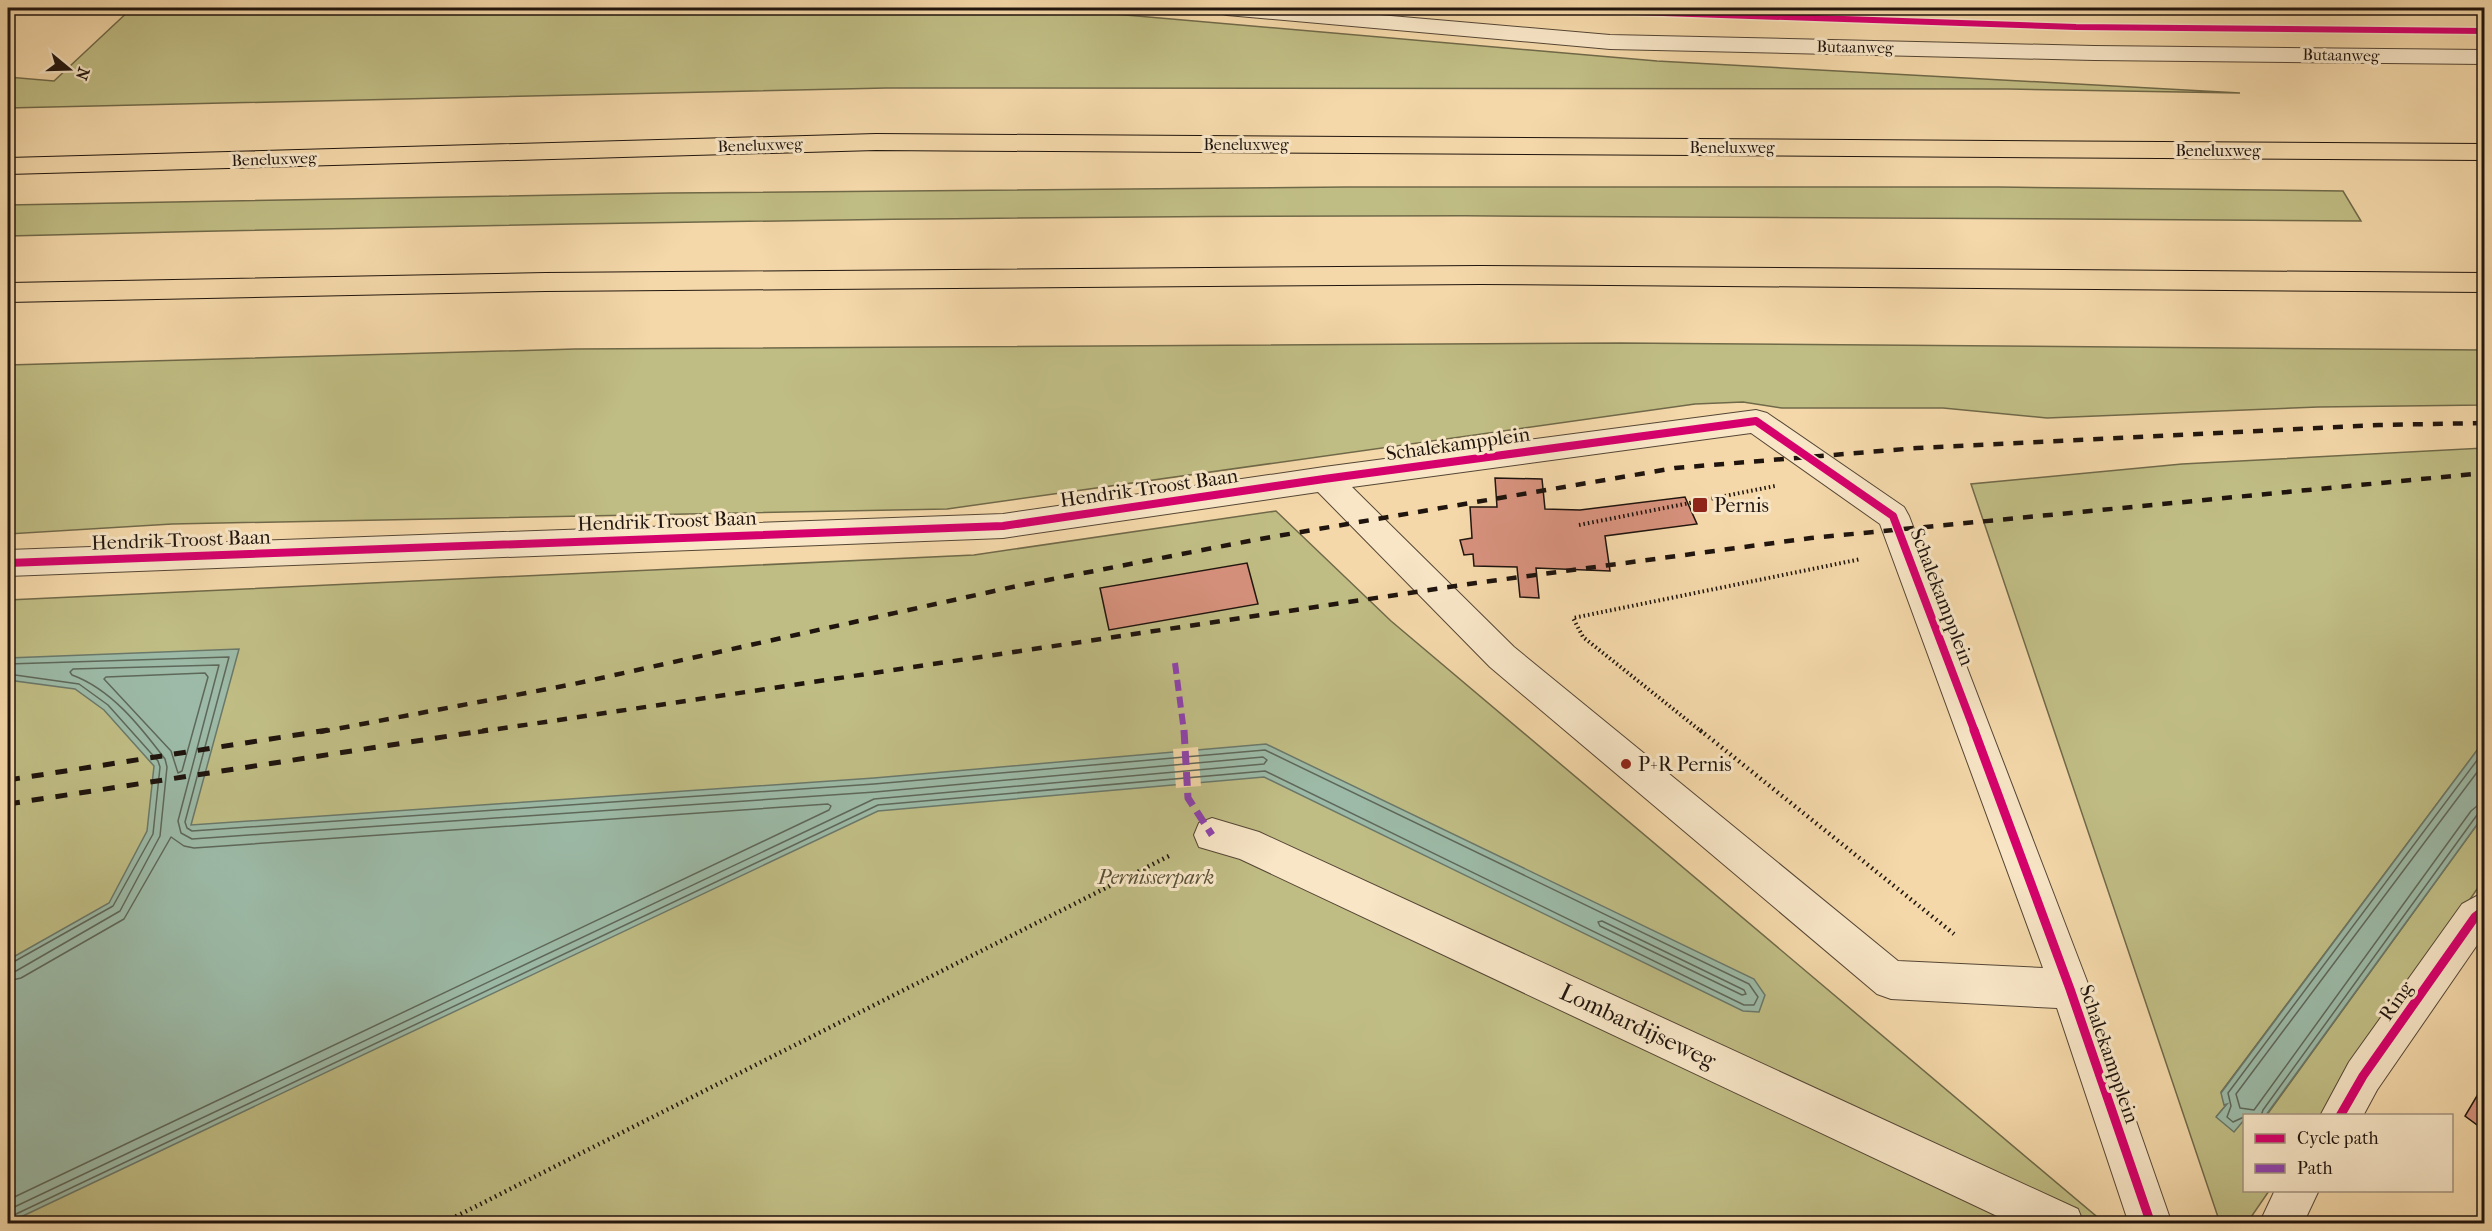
<svg xmlns="http://www.w3.org/2000/svg" width="2492" height="1231" font-family="'IM FELL French Canon',serif">
  <style>
    .green { fill: #c0bd84; stroke: #706949; stroke-width: 1.5 }
    .water { fill: #9cbaa7; stroke: #6a786a; stroke-width: 1.5 }
    .pier { fill: #f4d8a9 }
    .lines { fill: none; stroke-linecap: round; stroke-linejoin: round }
    .shore { stroke: #5e685a; stroke-width: 1.5 }
    .building { fill: #d6917c; stroke: #20150e; stroke-width: 1.5 }
    .street-casing { stroke: #554635; stroke-width: 2 }
    .highway-casing { stroke: #20150e; stroke-width: 2 }
    .path-far1 { stroke: #20150e; stroke-width: 4; stroke-dasharray: 1.5 3; stroke-linecap: butt }
    .path { stroke: #20150e; stroke-width: 4.5; stroke-dasharray: 1.5 4; stroke-linecap: butt }
    .street { fill: #f8e6c7; fill-rule: evenodd }
    .highway { fill: #f4d8a9; fill-rule: evenodd }
    .rail-far1 { stroke: #20150e; stroke-width: 4.5; stroke-dasharray: 10 10; stroke-linecap: butt }
    .rail { stroke: #20150e; stroke-width: 5; stroke-dasharray: 12 12; stroke-linecap: butt }
    .quiet-far1 { stroke: #8e44ad; stroke-width: 6; stroke-dasharray: 11 6; stroke-linecap: butt }
    .quiet { stroke: #8e44ad; stroke-width: 7; stroke-dasharray: 14 7; stroke-linecap: butt }
    .cycleway-far2-casing { stroke: #f8e6c7; stroke-width: 9 }
    .cycleway-far1-casing { stroke: #f8e6c7; stroke-width: 11 }
    .cycleway-casing { stroke: #f8e6c7; stroke-width: 13 }
    .cycleway-far2 { stroke: #d6006c; stroke-width: 6 }
    .cycleway-far1 { stroke: #d6006c; stroke-width: 8 }
    .cycleway { stroke: #d6006c; stroke-width: 9 }
    .poi-dot { fill: #8f2418; stroke: #f8e6c7; stroke-width: 2 }
    .labels { text-anchor: middle; dominant-baseline: central; stroke-width: 6; stroke-linejoin: round; paint-order: stroke }
    .far-street-label { font-size: 16px; fill: #20150e; stroke: #f8e6c7 }
    .street-label { font-size: 20px; fill: #20150e; stroke: #f8e6c7 }
    .poi-label { font-size: 20px; fill: #20150e; stroke: #f8e6c7; text-anchor: start }
    .park-label { font-size: 20px; font-style: italic; fill: #585037; stroke: #f8e6c7 }
    .near-street-label { font-size: 24px; fill: #20150e; stroke: #f8e6c7 }
  </style>
  <rect width="100%" height="100%" fill="#f4d8a9"/>
  <filter id="stains"><feTurbulence type="fractalNoise" baseFrequency=".00333" numOctaves="4"/><feColorMatrix values="0 0 0 0 .2 0 0 0 0 .09 0 0 0 0 .02 0 0 0 .5 -.17"/></filter>
  <radialGradient id="worn" r=".72"><stop offset=".6" stop-color="#630" stop-opacity="0"/><stop offset="1" stop-color="#630" stop-opacity=".3"/></radialGradient>
  <g class="green">
    <path d="M132,8H1045L1657,61L2240,93L2008,89L886,88L8,108V77L54,81Z"/>
    <path d="M1347,187H1999L2343,191L2361,221C2026,219 1691,215 1356,216C906,217 457,225 8,236V205L670,193Z"/>
    <path d="M1620,343L2484,350V405L2318,407L2047,418L1943,408H1782L1743,402L1695,404L947,509L172,524L8,534V365L575,349Z"/>
    <path d="M2484,448V741L2221,1092L2227,1104L2217,1116L2234,1131L2244,1120V1190L2269,1191L2247,1223H2220L1971,484L2182,464Z"/>
    <path d="M1276,511L1391,621L2096,1216L2097,1223H8V600L974,555Z"/>
    <path d="M2484,815V879L2321,1115L2266,1116Z"/>
  </g>
  <g class="water">
    <path d="M239,649L191,825L874,778L1266,744L1754,979L1765,995L1759,1012L1743,1011L1264,777L878,811L8,1223V960L109,903L147,831L154,766L104,710L75,689L8,680V658Z"/>
    <path d="M2484,741V815L2266,1115L2244,1116V1120L2234,1132L2216,1117L2227,1104L2224,1105L2221,1093Z"/>
  </g>
  <path class="pier" d="M1198,747L1201,786L1176,788L1173,749Z"/>
  <g class="lines">
    <g class="shore">
      <path d="M8,664L229,657L185,822L187,828L192,831L874,784L1265,750L1749,984L1758,997L1754,1005H1744L1265,771L878,805L14,1215L10,1224"/>
      <path d="M205,673L208,677L182,771L178,773L171,751L104,679L106,677Z"/>
      <path d="M8,674L79,684L108,705L158,761L160,767L153,834L113,906L8,965"/>
      <path d="M2484,763L2236,1094L2240,1108L2254,1110L2471,811L2477,806L2484,805"/>
      <path d="M1602,921L1744,990L1746,994L1742,995L1600,926L1598,922Z"/>
      <path d="M8,972L16,971L120,911L160,836L167,767L165,759C140,726 111,689 72,675L70,672L73,669L219,665L178,821L181,833L192,839L875,792L1263,757L1267,760L1264,764L874,799L8,1210"/>
      <path d="M8,981L21,978L124,919L171,837L184,846L194,848L828,804L831,806L829,810L8,1200"/>
      <path d="M2261,1116L2263,1110L2477,815L2484,812"/>
      <path d="M2244,1117L2233,1122L2227,1117L2231,1106L2228,1093L2484,751"/>
    </g>
  </g>
  <g class="building">
    <path d="M1495,478L1542,479L1545,509L1580,510L1685,497L1697,524L1605,536L1610,571L1536,568L1539,598L1520,597L1517,567L1474,566L1473,554L1464,555L1460,540L1472,538L1470,507H1497Z"/>
    <path d="M1247,563L1258,604L1109,630L1100,588Z"/>
    <path d="M2484,1084V1130L2465,1116Z"/>
  </g>
  <g class="lines">
    <g class="street-casing">
      <g id="street">
        <path d="M1216,8H1299L1610,35L2094,46L2484,50V64L2094,60L1610,49L1227,15L1219,13Z"/>
        <path d="M1756,410L1767,413L1904,507L1909,516L2090,989L2172,1224H2129L2057,1008L1891,999L1877,994L1490,667L1318,492L1003,538L8,576V550L1003,514L1324,467ZM1751,433L1880,524L2043,968L1898,961L1514,647L1352,487Z"/>
        <path d="M1212,818L1259,832L2078,1209L2084,1224H2014L1240,859L1199,847L1194,835L1199,823Z"/>
        <path d="M2484,892V935L2377,1090L2363,1116H2320L2349,1062L2462,904Z"/>
        <path d="M2275,1190H2319L2303,1224H2259Z"/>
      </g>
    </g>
    <g class="highway-casing">
      <g id="highway">
        <path d="M876,134L2484,144V160L876,150L8,174V158Z"/>
        <path d="M1480,266L2484,273V292L1480,284L546,291L8,302V283L546,273Z"/>
      </g>
    </g>
    <g class="path-far1">
      <path d="M1579,525L1775,486"/>
      <path d="M1702,732L1583,637L1573,618L1861,559"/>
    </g>
    <g class="path">
      <path d="M1700,730L1954,934"/>
      <path d="M441,1224L1171,855"/>
    </g>
    <use href="#street" class="street"/>
    <use href="#highway" class="highway"/>
    <g class="rail-far1">
      <path d="M320,732L574,684L1017,586L1254,540L1675,468L1917,448L2379,425L2484,423"/>
      <path d="M478,732L1476,583L1811,538L2484,473"/>
    </g>
    <g class="rail">
      <path d="M8,780L328,730"/>
      <path d="M8,804L488,730"/>
    </g>
    <path class="quiet-far1" d="M1175,663L1184,732"/>
    <path class="quiet" d="M1184,730L1188,798L1212,835"/>
    <g class="cycleway-far2-casing">
      <path id="cycleway-far2" d="M1518,8L2076,27L2484,31"/>
    </g>
    <g class="cycleway-far1-casing">
      <path id="cycleway-far1" d="M8,563L1003,526L1324,479L1756,421L1893,516L1975,732"/>
    </g>
    <g class="cycleway-casing">
      <g id="cycleway">
        <path d="M1974,730L2070,989L2151,1224"/>
        <path d="M2340,1116L2363,1076L2475,917L2484,910"/>
      </g>
    </g>
    <use href="#cycleway-far2" class="cycleway-far2"/>
    <use href="#cycleway-far1" class="cycleway-far1"/>
    <use href="#cycleway" class="cycleway"/>
  </g>
  <g class="poi-dot">
    <rect x="1692" y="497" width="16" height="16" rx="3"/>
    <circle cx="1626" cy="764" r="6"/>
  </g>
  <g class="labels">
    <g class="far-street-label">
      <text transform="translate(1855 47) rotate(1)">Butaanweg</text>
      <text transform="translate(2341 55) rotate(1)">Butaanweg</text>
      <text x="1246" y="144">Beneluxweg</text>
      <text transform="translate(760 145) rotate(-2)">Beneluxweg</text>
      <text x="1732" y="147">Beneluxweg</text>
      <text x="2218" y="150">Beneluxweg</text>
      <text transform="translate(274 159) rotate(-2)">Beneluxweg</text>
    </g>
    <g class="street-label">
      <text transform="translate(1458 444) rotate(-8)">Schalekampplein</text>
      <text transform="translate(1149 488) rotate(-8)">Hendrik Troost Baan</text>
      <text transform="translate(667 521) rotate(-2)">Hendrik Troost Baan</text>
      <text transform="translate(181 540) rotate(-2)">Hendrik Troost Baan</text>
      <text transform="translate(1942 597) rotate(69)">Schalekampplein</text>
      <text transform="translate(2396 1001) rotate(-55)">Ring</text>
      <text transform="translate(2109 1054) rotate(71)">Schalekampplein</text>
    </g>
    <g class="poi-label">
      <text x="1714" y="505">Pernis</text>
      <text x="1638" y="764">P+R Pernis</text>
    </g>
    <g class="park-label">
      <text x="1156" y="877">Pernisserpark</text>
    </g>
    <g class="near-street-label">
      <text transform="translate(1638 1026) rotate(25)">Lombardijseweg</text>
    </g>
  </g>
  <rect width="2492" height="1231" fill="none" stroke="#f4d8a9" stroke-width="30"/>
  <rect x="9" y="9" width="2474" height="1213" fill="none" stroke="#20150e" stroke-width="3"/>
  <rect x="15" y="15" width="2462" height="1201" fill="none" stroke="#20150e" stroke-width="1.5"/>
  <rect x="2243" y="1114" width="210" height="78" fill="#f8e6c7" stroke="#a2927d" stroke-width="1.5"/>
  <rect x="2255" y="1134" width="30" height="9" fill="#d6006c" stroke="#a2927d" stroke-width="1.5"/>
  <text x="2297" y="1144" font-size="18" fill="#20150e">Cycle path</text>
  <rect x="2255" y="1164" width="30" height="9" fill="#8e44ad" stroke="#a2927d" stroke-width="1.5"/>
  <text x="2297" y="1174" font-size="18" fill="#20150e">Path</text>
  <g transform="translate(69 69) rotate(109)" stroke="#f8e6c7" stroke-width="4.5" paint-order="stroke">
  <path d="M0-4.5L10 22L0 15L-10 22Z" fill="#20150e"/>
  <text y="-9" font-size="16" font-weight="bold" text-anchor="middle" fill="#20150e">N</text>
  </g>
  <rect width="100%" height="100%" filter="url(#stains)"/>
  <rect width="100%" height="100%" fill="url(#worn)"/>
</svg>
